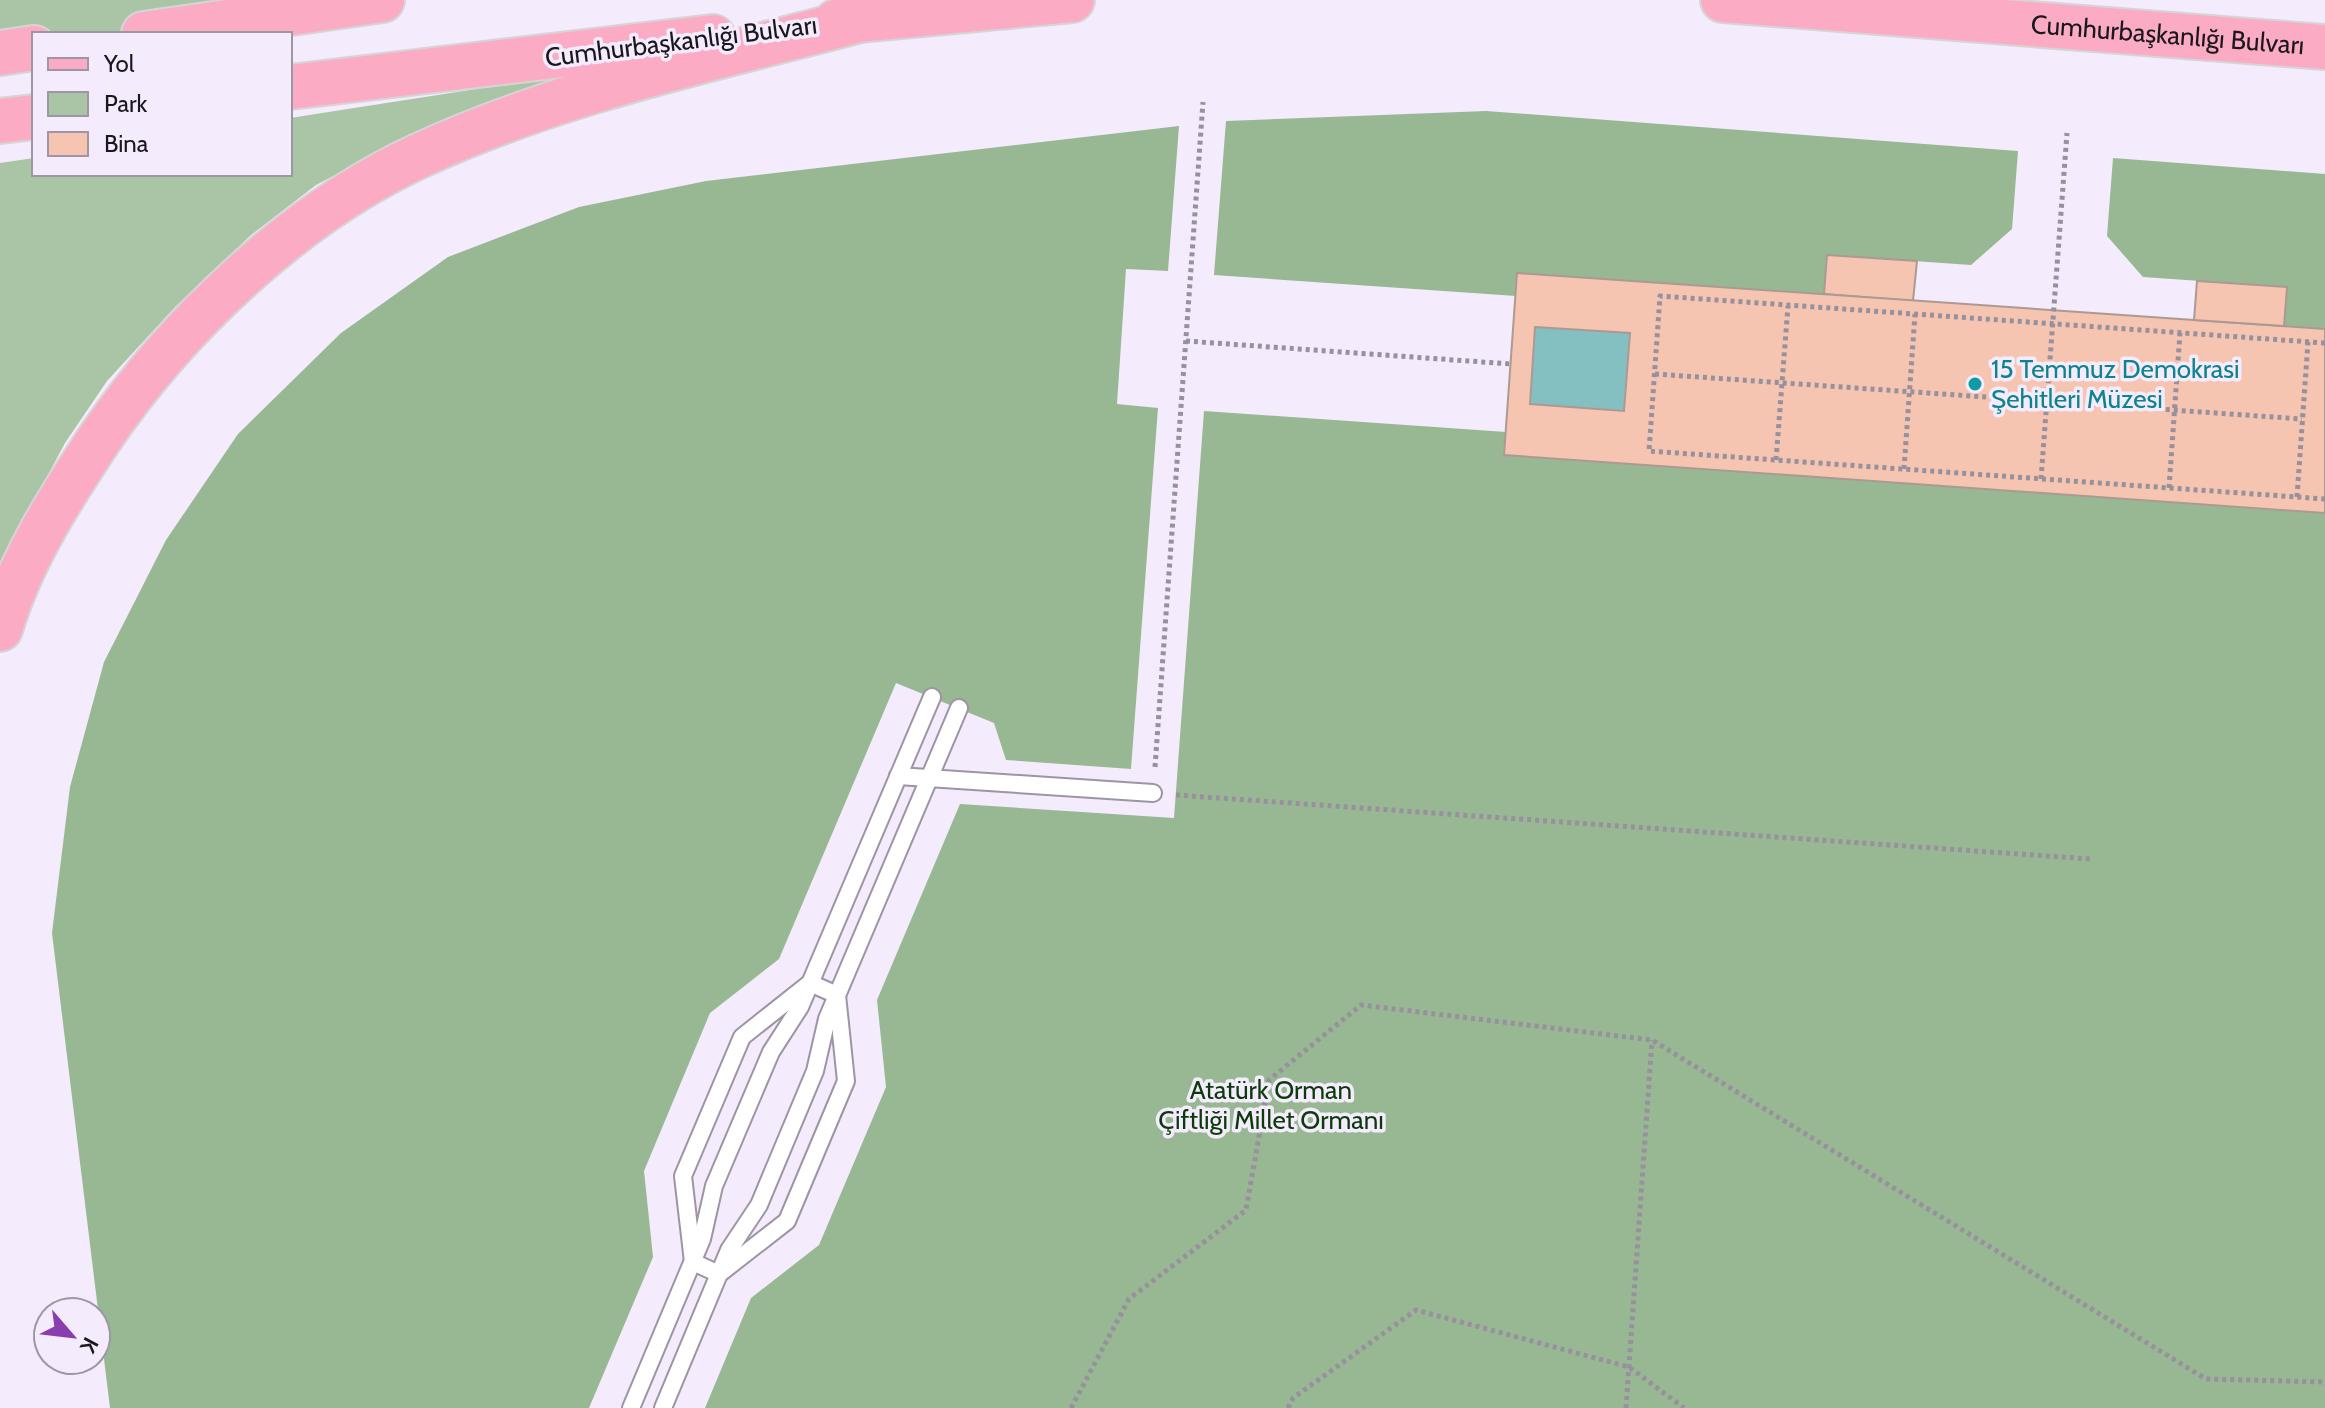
<svg xmlns="http://www.w3.org/2000/svg" width="2325" height="1408" font-family="Cabin,sans-serif">
  <style>
    .green { fill: #a9c5a5 }
    .forest { fill: #98b894 }
    .water { fill: #84c0c1 }
    .building { fill: #f5c5b1; stroke: #ac9a92; stroke-width: 2; fill-rule: evenodd }
    .lines { fill: none; stroke-linecap: round; stroke-linejoin: round }
    .lane-casing { stroke: #9d94a4; stroke-width: 20 }
    .primary-casing { stroke: #d6d5d6; stroke-width: 48 }
    .path { stroke: #97919d; stroke-width: 5; stroke-dasharray: 4 4; stroke-linecap: butt }
    .lane { stroke: #fff; stroke-width: 16 }
    .primary { stroke: #fbacc4; stroke-width: 44 }
    .culture-dot { fill: #0f9aa8; stroke: #f4ebfc; stroke-width: 3 }
    .labels { text-anchor: middle; dominant-baseline: central; stroke-width: 7; stroke-linejoin: round; paint-order: stroke }
    .street-label { font-size: 26px; fill: #1a171d; stroke: #f4ebfc }
    .culture-label { font-size: 26px; fill: #0d838f; stroke: #f4ebfc; text-anchor: start }
    .park-label { font-size: 26px; fill: #0c3b0a; stroke: #f4ebfc }
  </style>
  <rect width="100%" height="100%" fill="#f4ebfc"/>
  <g class="green">
    <path d="M0,0H300C265,9 228,23 192,28C128,36 61,26 0,44Z"/>
    <path d="M586,72L408,137L316,185L251,235L175,307L107,381L65,443L0,565V163L34,158V174H290V118Z"/>
  </g>
  <g class="forest">
    <path d="M1486,111L2018,151L2012,229L1971,265L1827,255L1824,294L1518,273L1516,296L1214,275L1226,121Z"/>
    <path d="M1179,126L1168,271L1126,269L1117,404L1158,408L1131,769L1006,760L994,723L896,683L779,959L710,1013L644,1171L653,1257L589,1408H110L52,933L70,787L104,662L166,540L238,434L341,333L448,257L579,207L706,181Z"/>
    <path d="M2113,158L2325,174V329L2284,326L2286,287L2143,277L2107,236Z"/>
    <path d="M1204,411L1506,432L1505,455L2325,513V1408H705L751,1298L819,1245L886,1087L877,1000L960,804L1174,818Z"/>
  </g>
  <path class="water" d="M1535,327L1630,333L1624,411L1530,404Z"/>
  <g class="building">
    <path d="M1827,255L1917,261L1913,301L1824,294Z"/>
    <path d="M1517,273L2325,329V513L1504,455ZM1535,327L1630,333L1624,411L1530,404Z"/>
    <path d="M2197,281L2287,287L2284,326L2194,320Z"/>
  </g>
  <g class="lines">
    <g class="lane-casing">
      <g id="lane">
        <path d="M898,776L1153,793"/>
        <path d="M810,983L837,995L846,1081L787,1221L719,1274L693,1262L683,1176L742,1037Z"/>
        <path d="M631,1408L702,1239L714,1186L771,1052L800,1007L932,697"/>
        <path d="M663,1408L729,1250L759,1205L815,1071L827,1019L959,708"/>
      </g>
    </g>
    <g class="primary-casing">
      <g id="primary">
        <path id="s1" d="M1723,0L2325,47"/>
        <path d="M836,22L1072,0"/>
        <path d="M144,34L382,0"/>
        <path d="M0,53L34,48"/>
        <path d="M290,87L713,37"/>
        <path d="M0,121L34,117"/>
        <path d="M0,629C20,561 59,500 98,441C175,327 294,213 421,155C562,90 718,58 867,18"/>
      </g>
    </g>
    <g class="path">
      <path d="M1186,341L1511,364"/>
      <path d="M2325,343L1660,296L1649,451L2325,499"/>
      <path d="M1655,374L2302,419"/>
      <path d="M1776,460L1788,306"/>
      <path d="M1904,469L1915,314"/>
      <path d="M2041,479L2067,133"/>
      <path d="M2169,488L2180,333"/>
      <path d="M2297,497L2308,342"/>
      <path d="M1155,767L1203,102"/>
      <path d="M1176,795L2090,859"/>
      <path d="M1071,1408L1129,1299L1246,1210L1269,1080L1361,1005L1652,1040L2206,1379L2325,1382"/>
      <path d="M1288,1408L1293,1398L1416,1310L1629,1367L1684,1408"/>
      <path d="M1626,1408L1652,1040"/>
    </g>
    <use href="#lane" class="lane"/>
    <use href="#primary" class="primary"/>
  </g>
  <circle class="culture-dot" cx="1975" cy="384" r="8"/>
  <g class="labels">
    <g class="street-label">
      <text stroke="none"><textPath href="#s1" startOffset="446">Cumhurbaşkanlığı Bulvarı</textPath></text>
      <text transform="translate(681 41) rotate(-7)">Cumhurbaşkanlığı Bulvarı</text>
    </g>
    <g class="culture-label">
      <text x="1991" y="369">15 Temmuz Demokrasi<tspan x="1991" dy="30">Şehitleri Müzesi</tspan></text>
    </g>
    <g class="park-label">
      <text x="1271" y="1090">Atatürk Orman<tspan x="1271" dy="30">Çiftliği Millet Ormanı</tspan></text>
    </g>
  </g>
  <rect x="32" y="32" width="260" height="144" fill="#f4ebfc" stroke="#9d96a3" stroke-width="2"/>
  <rect x="48" y="58" width="40" height="12" fill="#fbacc4" stroke="#9d96a3" stroke-width="2"/>
  <text x="104" y="72" font-size="24" fill="#1a171d">Yol</text>
  <rect x="48" y="92" width="40" height="24" fill="#a9c5a5" stroke="#9d96a3" stroke-width="2"/>
  <text x="104" y="112" font-size="24" fill="#1a171d">Park</text>
  <rect x="48" y="132" width="40" height="24" fill="#f5c5b1" stroke="#9d96a3" stroke-width="2"/>
  <text x="104" y="152" font-size="24" fill="#1a171d">Bina</text>
  <g transform="translate(72 1336) rotate(118)"><circle r="38" fill="#f4ebfc" stroke="#9d96a3" stroke-width="2"/>
  <path d="M0-6L14 30L0 20L-14 30Z" fill="#893daf"/>
  <text y="-12" font-size="22" font-weight="bold" text-anchor="middle" fill="#1a171d">K</text>
  </g>
</svg>
